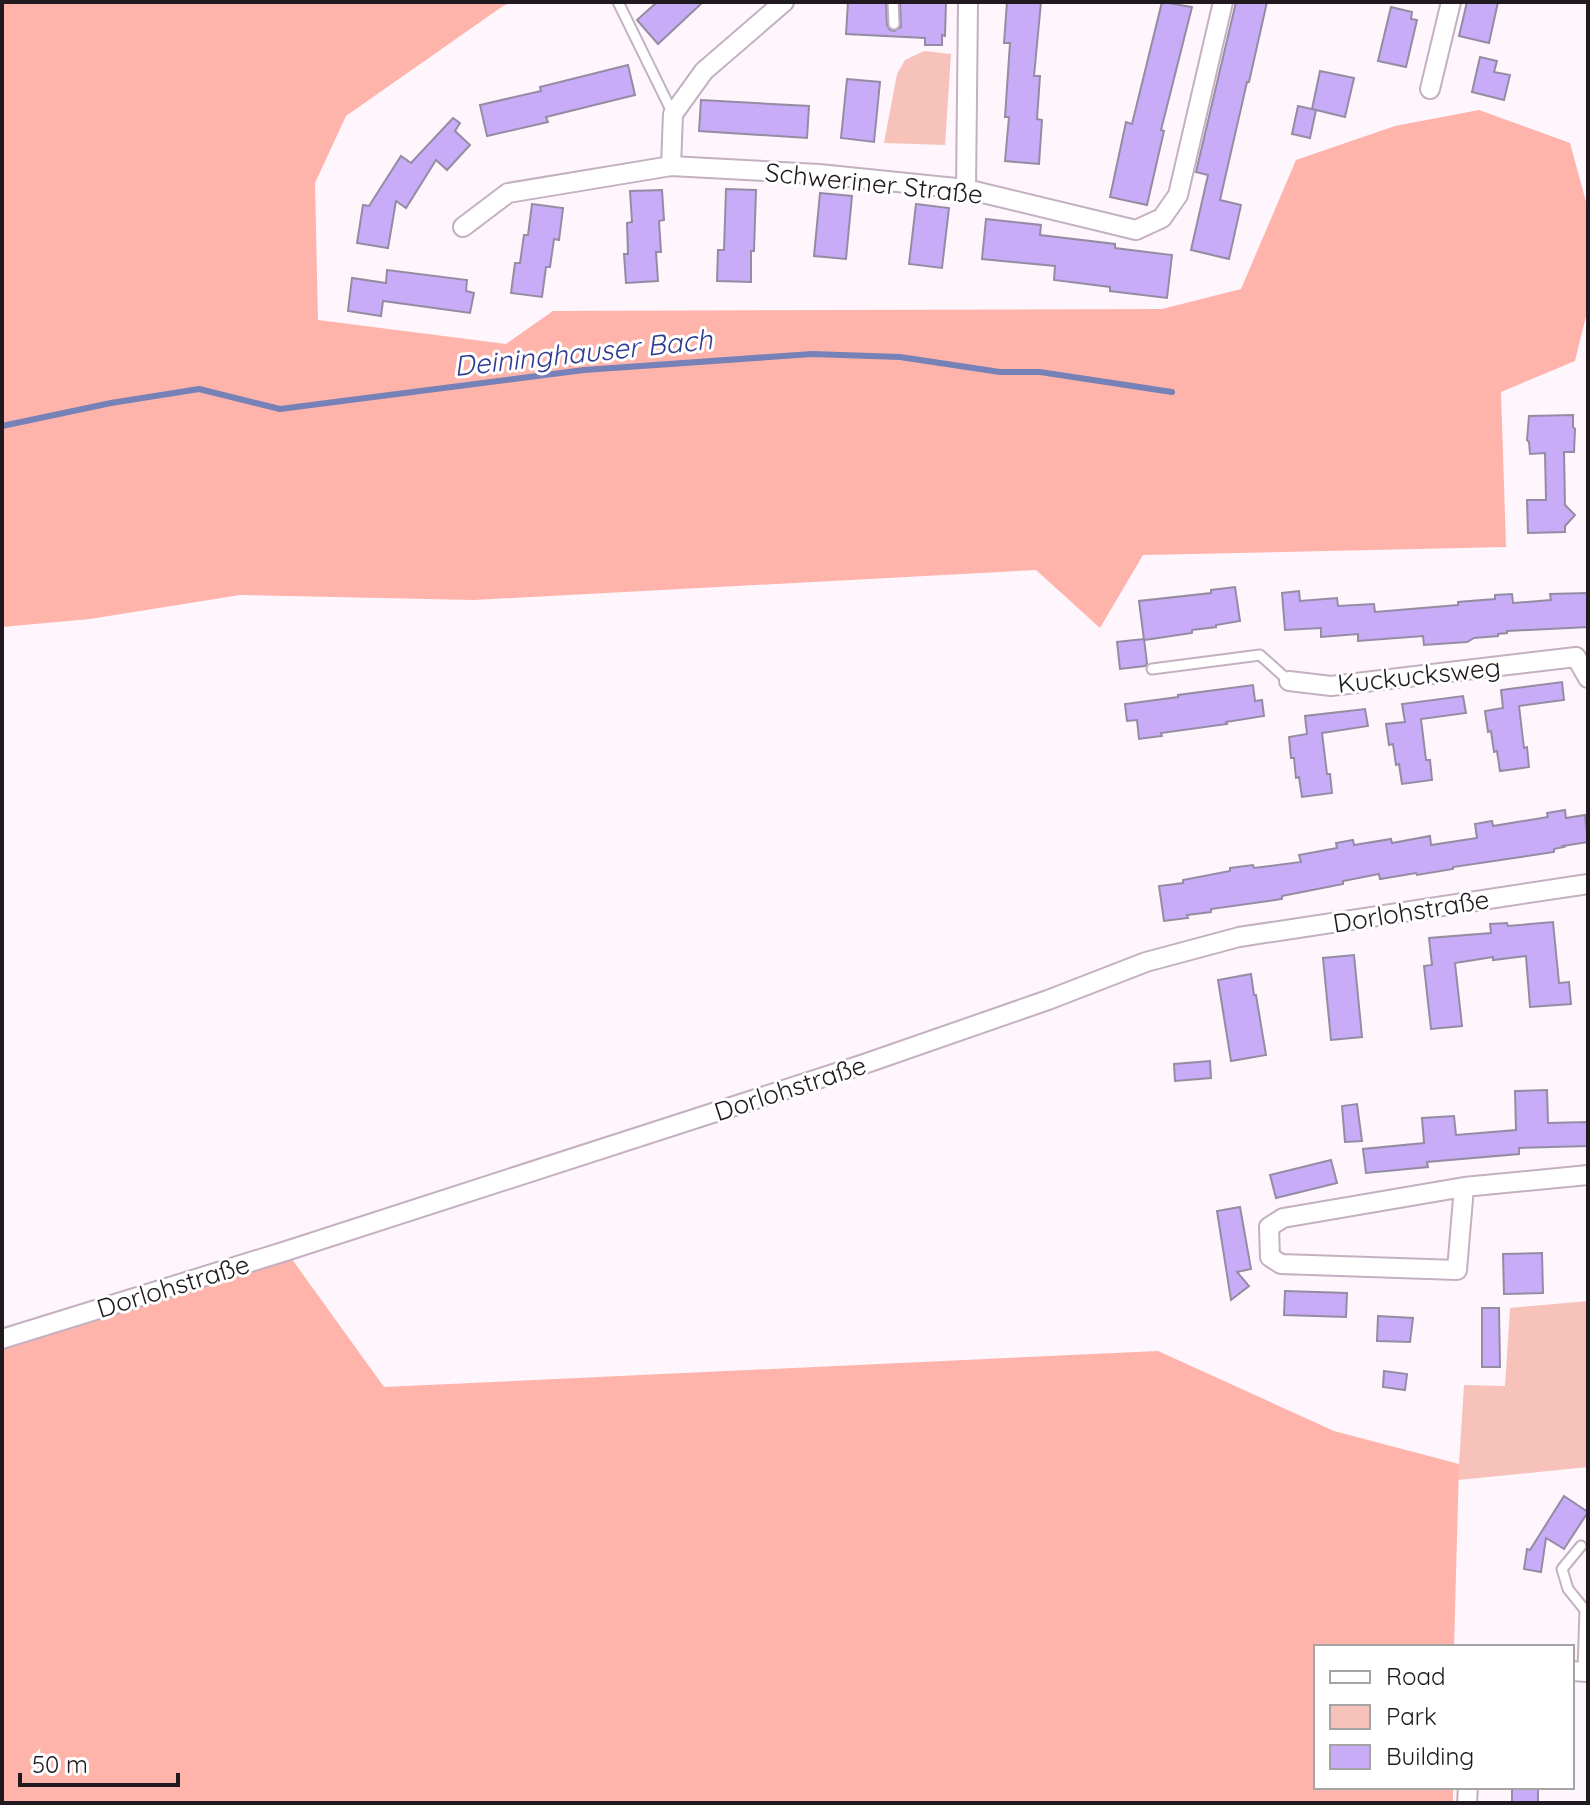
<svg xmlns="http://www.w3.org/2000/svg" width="1590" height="1805" font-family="Quicksand,sans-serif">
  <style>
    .green { fill: #f6c2ba }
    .forest { fill: #feb4aa }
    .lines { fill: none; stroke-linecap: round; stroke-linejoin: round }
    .stream { stroke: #7581b7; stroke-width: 6 }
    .building { fill: #c8acf7; stroke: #948ca2; stroke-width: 2 }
    .service-casing { stroke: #c4b0c1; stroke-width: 13 }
    .minor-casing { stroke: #c4b0c1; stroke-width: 22 }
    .service { stroke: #fff; stroke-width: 9 }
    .minor { stroke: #fff; stroke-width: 18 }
    .labels { text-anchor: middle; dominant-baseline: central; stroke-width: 6; stroke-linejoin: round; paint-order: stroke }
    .street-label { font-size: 26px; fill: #20191f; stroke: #fff }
    .water-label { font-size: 28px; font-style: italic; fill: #2f3b90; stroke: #fff }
  </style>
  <rect width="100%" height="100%" fill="#fef5fd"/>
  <g class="green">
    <path d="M924,51L951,54L945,145L884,143L897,74L905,60Z"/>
    <path d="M1588,1301V1467L1458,1480L1464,1385L1505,1386L1510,1308Z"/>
  </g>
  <g class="forest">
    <path d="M2,2H512L503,6L346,116L315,183L318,320L506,344L553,311L1162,309L1241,289L1296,160L1395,126L1479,110L1570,143L1588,209V308L1575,361L1501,392L1506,547L1143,555L1100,628L1036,570L474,600L240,595L90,619L2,627Z"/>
    <path d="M286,1251L384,1387L1158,1351L1334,1431L1459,1464L1454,1647H1316V1787H1453V1803H2V1339Z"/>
  </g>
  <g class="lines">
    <path class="stream" d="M2,426L111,403L199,389L280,409L584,370L812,354L900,357L1000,372H1040L1172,392"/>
  </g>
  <g class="building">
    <path d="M657,2H703L658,44L637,20Z"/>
    <path d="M848,2H886L887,25L890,30L894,31L901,27L900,2H946L945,36L942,35V45H925V38L846,34Z"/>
    <path d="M1007,2H1041L1034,76H1040L1037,119L1042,120L1039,164L1005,161L1009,117H1005L1010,43H1004Z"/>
    <path d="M1162,2L1192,7L1161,130L1164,131L1147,205L1110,197L1126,122L1132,124Z"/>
    <path d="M1236,2H1267L1249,82H1247L1220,200L1241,205L1229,259L1191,250L1208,175L1196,172Z"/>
    <path d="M1467,2H1498L1489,43L1459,36Z"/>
    <path d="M1391,7L1412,12L1411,19L1417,20L1406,67L1378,61Z"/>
    <path d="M1480,57L1497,61L1494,72L1510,75L1504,100L1472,92Z"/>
    <path d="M628,65L635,95L546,117L548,122L487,136L480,105L541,91L540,87Z"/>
    <path d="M1320,71L1354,78L1345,117L1312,109Z"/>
    <path d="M847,79L880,82L874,142L841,138Z"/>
    <path d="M701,100L809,106L807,138L699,131Z"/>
    <path d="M1298,106L1316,110L1310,138L1292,134Z"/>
    <path d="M453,118L460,123L455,131L470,145L447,170L436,160L406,208L396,201L388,248L357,243L363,205L369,206L401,156L411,163Z"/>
    <path d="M726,189L756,190L754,251H751V282L717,281L718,250H724Z"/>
    <path d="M662,190L664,220L659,221L661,252H656L658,281L626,283L624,254H628L627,223L632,222L630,191Z"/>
    <path d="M820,193L852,196L846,259L814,256Z"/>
    <path d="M532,204L563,208L559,240L554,239L550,267H546L542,297L511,293L515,263H520L524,235H528Z"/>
    <path d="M916,204L949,208L942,268L909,264Z"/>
    <path d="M986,219L1041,225L1040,235L1115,244V248L1172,255L1167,298L1110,291V287L1054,280L1055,266L982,259Z"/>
    <path d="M387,270L467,280L466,291L474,293L470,313L383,301L381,316L348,311L352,278L386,283Z"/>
    <path d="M1573,415V427L1575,429L1574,452H1564L1565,505L1575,515L1565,526V532L1528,533L1527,500H1546L1545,453L1530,454L1529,442L1527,440L1529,416Z"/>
    <path d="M1235,587L1240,621L1216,625V627L1192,630V633L1144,640L1139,601L1211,593V590Z"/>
    <path d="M1299,591L1300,601L1337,598L1338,606L1374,604L1375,612L1458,605V602L1495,599V595L1512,594L1513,603L1551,600L1550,594L1588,593V627L1507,631V633L1498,634V636L1474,638L1467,642L1424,645L1423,636L1358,641V634L1321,637V628L1285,630L1282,593Z"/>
    <path d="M1144,639L1147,663L1145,666L1120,669L1117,642Z"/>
    <path d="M1562,682L1564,700L1519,706L1524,748L1527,747L1529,767L1500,771L1497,751L1494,752L1491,731L1488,732L1485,711L1503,708L1501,690Z"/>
    <path d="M1253,685L1255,701L1262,700L1264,716L1226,722L1227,724L1161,733L1162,736L1139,739L1137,720L1127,721L1125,704L1178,697V695Z"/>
    <path d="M1463,696L1466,713L1421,719L1426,760H1430L1432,780L1402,784L1399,764L1396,765L1393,744L1389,745L1386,724L1405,722L1402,704Z"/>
    <path d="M1365,709L1368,726L1322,733L1327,774H1330L1332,793L1302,797L1299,777L1296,778L1294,758H1291L1289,737L1307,734L1305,716Z"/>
    <path d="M1565,810L1566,818L1585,815L1588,842L1563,846L1564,847L1554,849V852L1453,867V869L1417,875L1416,873L1380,879L1379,874L1343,881V884L1282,896V899L1211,909V912L1187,915L1188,918L1164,921L1159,886L1183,883V880L1230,871V868L1253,865L1254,868L1301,862L1299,855L1337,848L1336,843L1353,840L1354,845L1391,839L1392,843L1430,836L1431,845L1477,838L1475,824L1492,821L1493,826L1548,817L1547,813Z"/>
    <path d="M1553,922L1559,983L1569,982L1571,1004L1530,1007L1526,956L1493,960V957L1455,963L1462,1026L1431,1029L1424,966L1432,965L1429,938L1491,933L1490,924L1507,923L1508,926Z"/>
    <path d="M1354,955L1362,1037L1331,1040L1323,958Z"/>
    <path d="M1251,974L1254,995H1256L1266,1055L1231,1061L1218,980Z"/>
    <path d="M1210,1061L1211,1078L1175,1081L1174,1064Z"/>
    <path d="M1547,1090L1548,1123L1588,1122V1146L1519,1148V1154L1427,1162L1428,1167L1366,1173L1363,1149L1424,1143L1422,1118L1454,1116L1456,1135L1516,1130L1515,1091Z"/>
    <path d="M1357,1104L1362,1141L1345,1142L1342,1106Z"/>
    <path d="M1331,1160L1337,1183L1276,1198L1270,1175Z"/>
    <path d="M1240,1207L1251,1269L1237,1272L1249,1286L1231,1300L1217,1211Z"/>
    <path d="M1542,1253L1543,1293L1504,1294L1503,1254Z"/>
    <path d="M1285,1291L1347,1293L1346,1317L1284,1315Z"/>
    <path d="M1482,1308H1499L1500,1367H1482Z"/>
    <path d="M1378,1316L1413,1318L1410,1342L1377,1341Z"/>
    <path d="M1384,1371L1407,1374L1405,1390L1383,1387Z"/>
    <path d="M1564,1496L1588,1512L1564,1549L1546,1538L1541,1572L1524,1569L1527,1549L1530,1550Z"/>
    <rect x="1512" y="1787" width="26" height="16"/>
  </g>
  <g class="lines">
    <g class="service-casing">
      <g id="service">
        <path d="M618,2L673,114"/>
        <path d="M893,2L894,24"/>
        <path d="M1152,669L1260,655L1289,681"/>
        <path d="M1581,1546L1562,1569L1568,1589L1585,1610L1583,1672"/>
      </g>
    </g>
    <g class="minor-casing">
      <g id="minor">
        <path d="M1430,89L1451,2"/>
        <path d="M671,166L673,114L704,71L784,2"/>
        <path d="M966,189L968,2"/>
        <path d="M463,227L508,193L671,166L819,174L966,189L1136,230L1162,218L1178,195L1223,2"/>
        <path d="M1289,681L1331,686L1576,657L1588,678"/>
        <path d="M1464,1187L1457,1270L1281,1264L1270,1257L1269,1227L1283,1218L1464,1187L1588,1175"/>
        <path d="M2,1339L286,1251L864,1064L1048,1000L1146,962L1239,937L1588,884"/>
        <path d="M1572,1671L1588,1672"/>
        <path d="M1467,1803L1468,1787"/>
      </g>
    </g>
    <use href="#service" class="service"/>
    <use href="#minor" class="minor"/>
  </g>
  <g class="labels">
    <g class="street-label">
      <text transform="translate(874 183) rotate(6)">Schweriner Straße</text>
      <text transform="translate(1419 675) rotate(-6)">Kuckucksweg</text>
      <text transform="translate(1411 911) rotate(-9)">Dorlohstraße</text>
      <text transform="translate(790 1088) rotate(-18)">Dorlohstraße</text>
      <text transform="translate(173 1286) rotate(-17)">Dorlohstraße</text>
    </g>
    <g class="water-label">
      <text transform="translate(583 352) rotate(-6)">Deininghauser Bach</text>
    </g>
  </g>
  <rect width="1590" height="1805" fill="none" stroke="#20191f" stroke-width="8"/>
  <rect x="1314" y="1645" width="260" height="144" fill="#ffffff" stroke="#a6a3a5" stroke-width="2"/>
  <rect x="1330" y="1671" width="40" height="12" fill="#ffffff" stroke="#a6a3a5" stroke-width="2"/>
  <text x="1386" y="1685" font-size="24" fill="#20191f">Road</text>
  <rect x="1330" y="1705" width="40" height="24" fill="#f6c2ba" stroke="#a6a3a5" stroke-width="2"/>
  <text x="1386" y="1725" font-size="24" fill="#20191f">Park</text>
  <rect x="1330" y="1745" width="40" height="24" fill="#c8acf7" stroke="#a6a3a5" stroke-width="2"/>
  <text x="1386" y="1765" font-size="24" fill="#20191f">Building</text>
  <path d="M20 1773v12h158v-12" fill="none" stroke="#20191f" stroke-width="4"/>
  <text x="32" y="1773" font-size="24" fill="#20191f" stroke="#ffffff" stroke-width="6" paint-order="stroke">50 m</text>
</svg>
